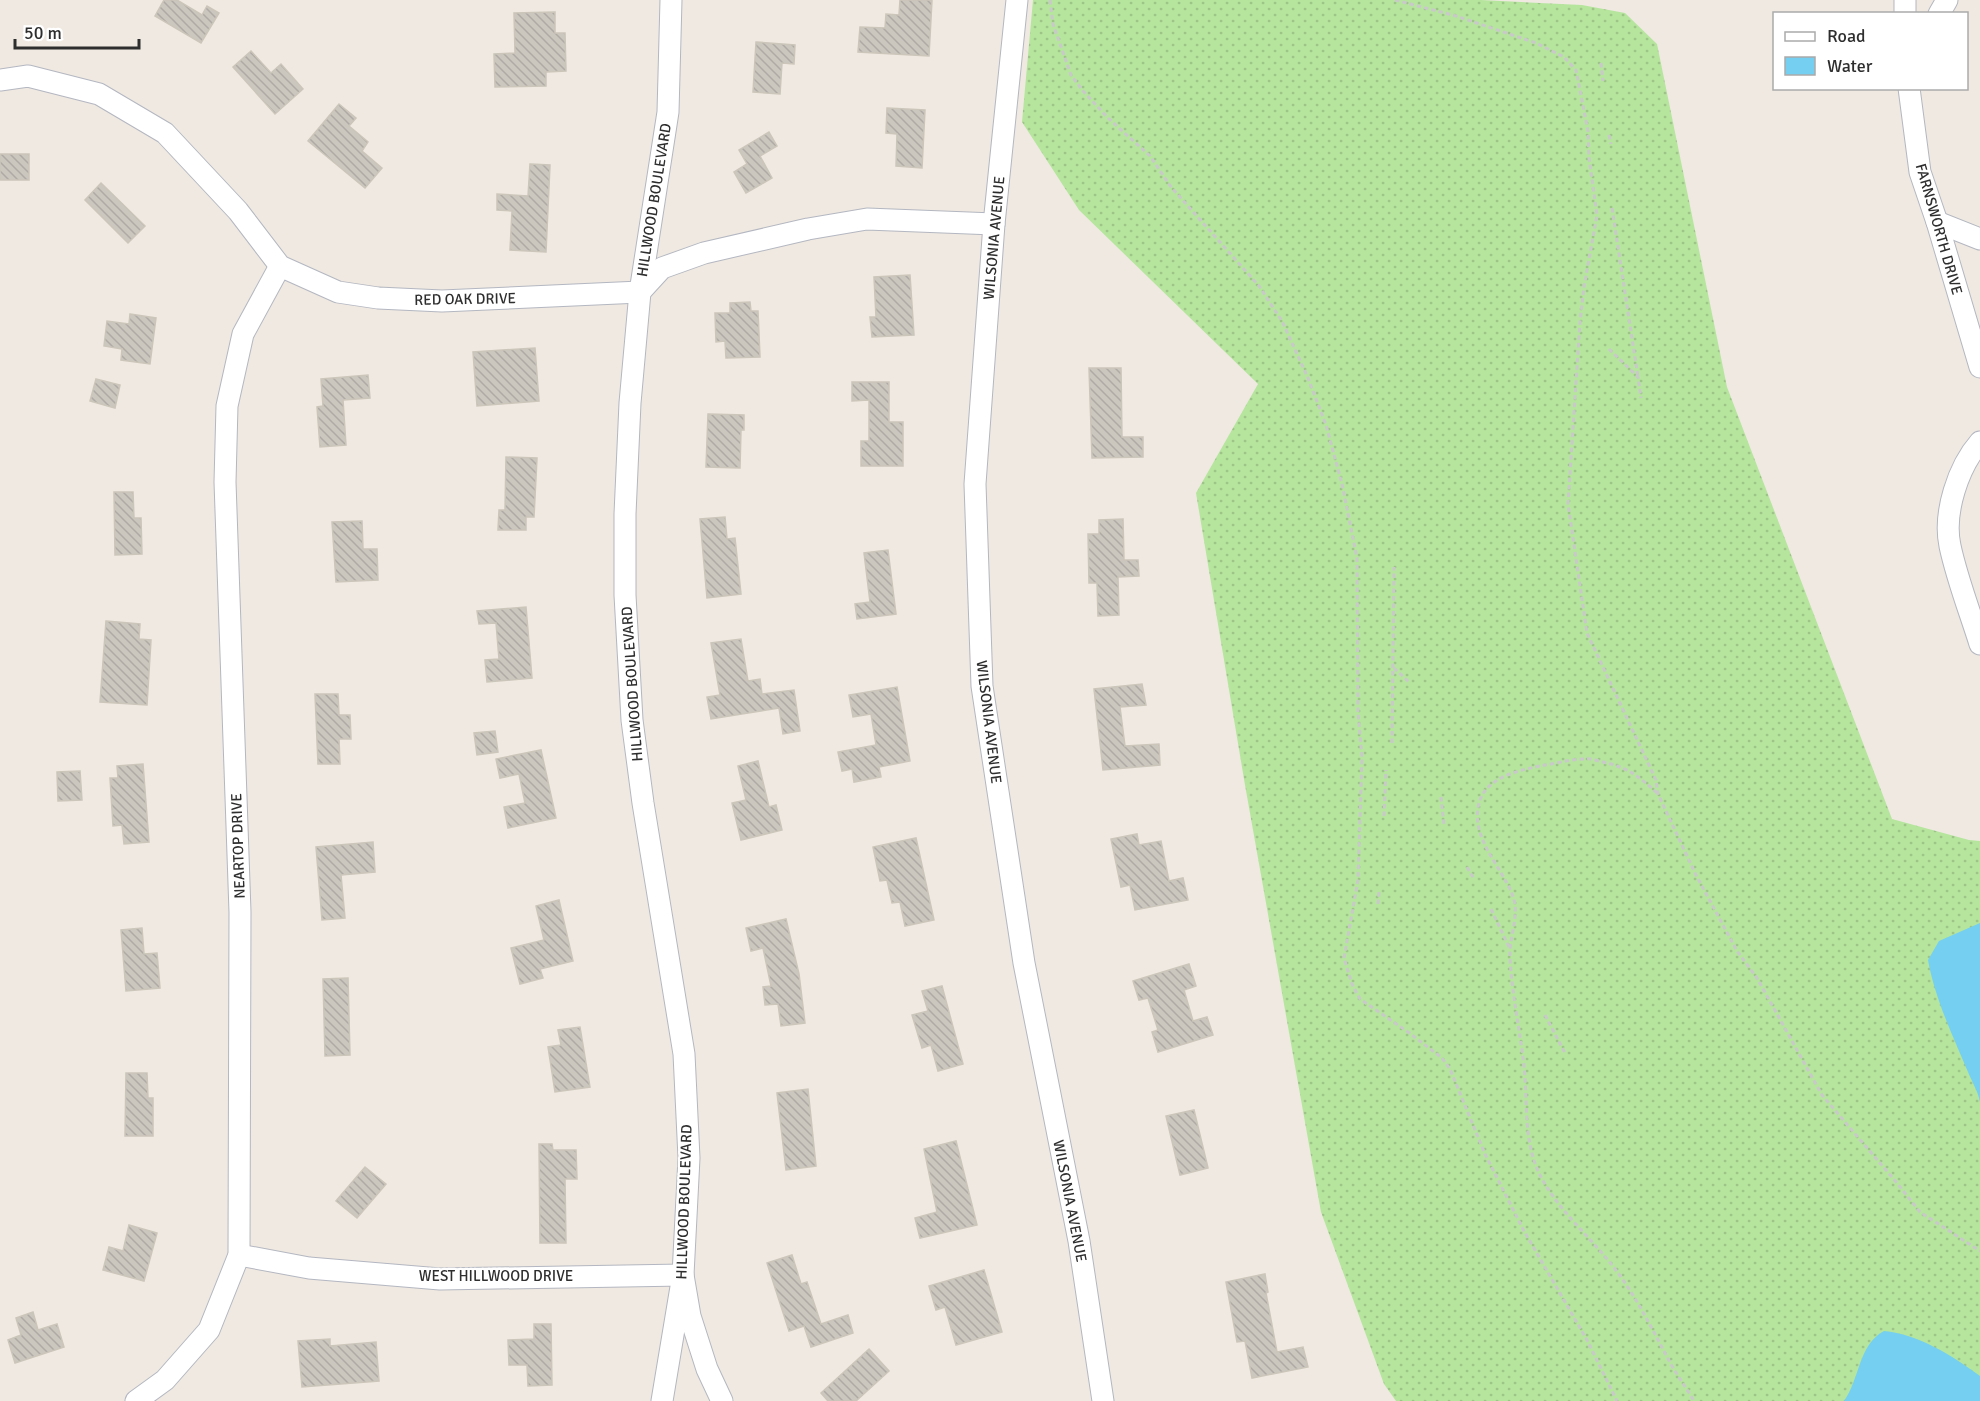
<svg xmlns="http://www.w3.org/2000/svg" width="1980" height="1401" font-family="Signika,sans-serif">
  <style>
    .grass { fill: url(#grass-dots) }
    .water { fill: #75cff0 }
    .building { fill: url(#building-back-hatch); stroke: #cbc5ba; stroke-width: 1.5 }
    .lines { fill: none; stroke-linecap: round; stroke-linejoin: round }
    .minor-casing { stroke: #b4b7c1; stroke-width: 23 }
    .path { stroke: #c9c9c9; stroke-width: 3; stroke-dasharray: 4.5 3; stroke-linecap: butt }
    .minor { stroke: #fff; stroke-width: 21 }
    .labels { text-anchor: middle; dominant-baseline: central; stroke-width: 4.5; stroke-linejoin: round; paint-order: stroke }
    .street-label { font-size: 15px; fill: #2e2e2e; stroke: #fff }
  </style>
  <defs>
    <pattern id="grass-dots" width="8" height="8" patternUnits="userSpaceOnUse" patternTransform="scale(1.5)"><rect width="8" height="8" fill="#b6e59e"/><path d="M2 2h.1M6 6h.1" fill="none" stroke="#9dc588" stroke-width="1.8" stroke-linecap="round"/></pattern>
    <pattern id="building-back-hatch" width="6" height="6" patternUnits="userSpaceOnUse" patternTransform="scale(1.5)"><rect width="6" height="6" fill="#cbc7bf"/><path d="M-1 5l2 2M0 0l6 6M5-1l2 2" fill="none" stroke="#afaba4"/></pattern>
  </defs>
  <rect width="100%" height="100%" fill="#efe9e1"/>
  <path class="grass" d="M1033,0H1481L1582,5L1625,13L1657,44L1727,387L1892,819L1969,840L1980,841V1401H1396L1384,1384L1321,1212L1245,785L1196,493L1258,384L1079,210L1022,122Z"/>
  <g class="water">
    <path d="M1980,923V1102C1978,1091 1972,1082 1968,1072C1953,1036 1935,999 1928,960L1939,941Z"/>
    <path d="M1884,1331C1918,1334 1953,1356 1980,1376V1401H1844C1860,1379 1858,1345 1884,1331Z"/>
  </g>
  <g class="building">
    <path d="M164,0H177L202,15L207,6L219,13L201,43L155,16Z"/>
    <path d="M900,0H932L929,56L858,52L860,27L885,28L886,14L899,15Z"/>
    <path d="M555,12V33H565L566,71L546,72V86L495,87L494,54L515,53L514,13Z"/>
    <path d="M756,42L795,45L794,64L782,63L780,94L753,92Z"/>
    <path d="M251,51L271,73L281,64L303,89L275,114L233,67Z"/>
    <path d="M339,104L356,118L349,126L368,142L362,151L382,168L365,188L308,141Z"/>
    <path d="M887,108L925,110L922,168L896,166L897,134L886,133Z"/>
    <path d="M769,132L777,146L760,156L772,178L746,193L734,172L747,164L739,150Z"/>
    <rect x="0" y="154" width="29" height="26"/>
    <path d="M530,164L550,165L546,252L510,250L512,211L497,210V194L528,196Z"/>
    <path d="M101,183L145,226L128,243L85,200Z"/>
    <path d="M910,275L914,335L872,337L870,317H876L874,277Z"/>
    <path d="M750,302L751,311H758L760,357L726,358L725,341L716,342L715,313H730V303Z"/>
    <path d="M130,314L156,318L150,364L121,360L122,349L104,346L107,321L129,324Z"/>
    <path d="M535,348L539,401L477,406L473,352Z"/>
    <path d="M1089,368H1121L1122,437H1143V457L1092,458Z"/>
    <path d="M368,375L370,398L343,400L346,445L320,447L317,407L323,406L321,379Z"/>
    <path d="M96,379L120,385L115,408L90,401Z"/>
    <path d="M852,382H889V422H903V466H861V441H869V400L852,401Z"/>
    <path d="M708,414L744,415V430H741L740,468L706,467Z"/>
    <path d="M506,457L537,458L534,517H526V530H498L499,510H505Z"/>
    <path d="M114,492H133L134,518H141L142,554L115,555Z"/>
    <path d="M725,517L727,539L735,538L741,594L707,598L700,519Z"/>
    <path d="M1123,519L1124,560H1138L1139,576L1118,577L1119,615L1098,616L1097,583H1089L1088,534H1099V520Z"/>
    <path d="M362,521L363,549H377L378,580L336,582L332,522Z"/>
    <path d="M888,550L896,614L857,619L855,604L870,602L864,553Z"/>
    <path d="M526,607L532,678L487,682L485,660L499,659L496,623L479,624L477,611Z"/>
    <path d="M106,621L140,624L139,639L151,640L147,705L100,702Z"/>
    <path d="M741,639L748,681L760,679L762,694L794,690L800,731L783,734L779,708L711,719L707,697L720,695L711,643Z"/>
    <path d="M1142,684L1146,705L1120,707L1125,746L1159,744L1160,765L1103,770L1094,689Z"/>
    <path d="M897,687L910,761L879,767L881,777L854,782L852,769L842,771L838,752L876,745L871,714L853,717L849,695Z"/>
    <path d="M315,694H338L339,715H350L351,739H339L340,764H318Z"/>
    <path d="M495,731L498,752L477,755L474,733Z"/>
    <path d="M541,750L556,818L508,828L504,807L525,803L519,774L500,778L496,759Z"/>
    <path d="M758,761L769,807L776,805L782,830L741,840L732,803L746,800L738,766Z"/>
    <path d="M143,764L149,842L124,844L122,825L113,826L110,778H118L117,766Z"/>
    <path d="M80,771L82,800L58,801L57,772Z"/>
    <path d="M1137,834L1139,845L1161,841L1169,881L1183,878L1188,900L1135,910L1130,885L1121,887L1111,839Z"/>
    <path d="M916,838L934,920L905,926L900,902L892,903L887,880L880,881L873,847Z"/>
    <path d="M373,842L375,872L341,875L345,918L322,920L316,847Z"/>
    <path d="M559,900L573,961L540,969L543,978L520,984L511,948L544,940L536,906Z"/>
    <path d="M786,919L799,974L805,1023L781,1026L778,1004L765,1005L763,987L771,986L763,948L751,951L746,928Z"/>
    <path d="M142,928L144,954L157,953L160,988L126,991L121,930Z"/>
    <path d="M1189,964L1196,986L1184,990L1193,1021L1207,1017L1213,1035L1158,1052L1152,1032L1158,1030L1148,998L1139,1000L1133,981Z"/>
    <path d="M348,978L350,1055L325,1056L323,979Z"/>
    <path d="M942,986L963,1064L938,1071L931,1045L922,1048L912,1015L928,1011L922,991Z"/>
    <path d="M580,1027L590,1087L555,1092L548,1047L561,1045L558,1030Z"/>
    <path d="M126,1073H147L148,1098H153V1136H125Z"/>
    <path d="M808,1089L816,1166L786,1170L777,1093Z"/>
    <path d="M1194,1110L1208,1168L1180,1175L1166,1116Z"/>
    <path d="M956,1141L977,1225L920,1238L915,1218L937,1212L924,1149Z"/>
    <path d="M539,1144H552L553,1150H576L577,1179H565L566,1243H540Z"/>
    <path d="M365,1167L386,1184L357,1218L336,1201Z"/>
    <path d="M129,1225L157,1233L144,1281L103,1270L109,1247L123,1251Z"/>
    <path d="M792,1255L801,1284L807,1282L821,1324L848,1315L853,1333L811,1347L804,1326L789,1331L767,1263Z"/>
    <path d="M984,1270L1002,1332L956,1345L945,1307L936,1310L929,1286Z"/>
    <path d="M1265,1274L1268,1292L1266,1293L1277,1352L1303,1347L1308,1367L1252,1378L1245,1341L1237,1342L1226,1282Z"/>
    <path d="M33,1312L38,1330L57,1324L64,1347L15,1363L8,1340L21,1335L16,1318Z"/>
    <path d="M534,1324H551L552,1385L528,1386L527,1365H509L508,1340L534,1339Z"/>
    <path d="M330,1339V1346L376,1342L379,1381L302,1387L298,1341Z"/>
    <path d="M869,1349L889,1371L856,1401H828L821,1393Z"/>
  </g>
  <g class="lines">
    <g class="minor-casing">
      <g id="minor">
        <path d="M1017,0L994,224L975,484L982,686L1024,963L1079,1241L1103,1401"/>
        <path d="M1905,0V14"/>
        <path d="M1939,14L1947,0"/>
        <path d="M0,80L28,76L99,94L165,133L238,211L280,266L338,292L378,298L442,301L640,292L662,268L704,253L808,229L867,219L994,224"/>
        <path d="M1909,88L1920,172L1937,222L1980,367"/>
        <path d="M1937,222L1980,239"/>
        <path d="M1980,442C1958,467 1943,513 1950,546C1957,579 1970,612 1980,644"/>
        <path d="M239,1255L309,1268L440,1279L683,1275L690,1316L707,1369L722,1401"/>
        <path d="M136,1401L165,1380L209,1330L239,1255L240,912L225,482L227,406L243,334L280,266"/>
        <path d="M662,1401L683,1275L689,1158L684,1054L643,803L632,720L625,595V514L630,403L640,292L668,112L671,0"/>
      </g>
    </g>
    <g class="path">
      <path d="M1050,0L1053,24L1071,75L1083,91L1108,118L1150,156L1171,187L1259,286L1282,321L1308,378L1326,425L1342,484L1357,558L1358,713L1362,757L1358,880L1344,958L1352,984L1360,999L1408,1032L1442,1058L1450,1069L1485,1154L1524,1231L1587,1340L1617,1401"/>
      <path d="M1395,0L1456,16L1536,43L1564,57L1576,70L1588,131L1589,158L1597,215L1584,287L1580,322L1568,504L1587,633L1656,780L1658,794L1696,875L1737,951L1757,978L1822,1095L1897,1183L1920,1212L1980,1251"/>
      <path d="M1601,63L1603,81"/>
      <path d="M1609,135L1611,144"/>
      <path d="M1612,208L1638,377"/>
      <path d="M1609,349L1638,377L1641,398"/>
      <path d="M1394,668L1410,683"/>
      <path d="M1392,743L1394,567"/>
      <path d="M1657,793C1638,776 1629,768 1603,762C1598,761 1591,758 1586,759C1572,759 1558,763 1545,765C1520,770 1482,777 1478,808C1472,844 1510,875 1515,904C1517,922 1509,940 1510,958C1512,995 1520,1030 1524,1066C1528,1102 1523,1139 1539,1173C1557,1210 1591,1237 1615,1269C1638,1299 1654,1333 1672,1366C1679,1378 1687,1389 1694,1401"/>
      <path d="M1441,797L1444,825"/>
      <path d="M1384,816L1386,770"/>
      <path d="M1467,867L1474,879"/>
      <path d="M1378,904L1379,892"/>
      <path d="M1491,909L1510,949"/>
      <path d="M1545,1015L1565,1053"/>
    </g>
    <use href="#minor" class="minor"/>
  </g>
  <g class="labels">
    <g class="street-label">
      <text transform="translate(654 200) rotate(-81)">HILLWOOD BOULEVARD</text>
      <text transform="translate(1939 229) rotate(74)">FARNSWORTH DRIVE</text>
      <text transform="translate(994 238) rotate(-85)">WILSONIA AVENUE</text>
      <text transform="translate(465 299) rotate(-1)">RED OAK DRIVE</text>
      <text transform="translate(632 684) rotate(-94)">HILLWOOD BOULEVARD</text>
      <text transform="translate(989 722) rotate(83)">WILSONIA AVENUE</text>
      <text transform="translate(238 846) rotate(-92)">NEARTOP DRIVE</text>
      <text transform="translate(1070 1201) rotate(79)">WILSONIA AVENUE</text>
      <text transform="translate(684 1202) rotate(-88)">HILLWOOD BOULEVARD</text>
      <text x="496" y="1276">WEST HILLWOOD DRIVE</text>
    </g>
  </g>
  <rect x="1773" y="12" width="195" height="78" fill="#ffffff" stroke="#ababab" stroke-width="1.5"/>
  <rect x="1785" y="32" width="30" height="9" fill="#ffffff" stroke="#ababab" stroke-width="1.5"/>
  <text x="1827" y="42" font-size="18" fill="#2e2e2e">Road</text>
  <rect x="1785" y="57" width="30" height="18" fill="#75cff0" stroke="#ababab" stroke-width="1.5"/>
  <text x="1827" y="72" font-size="18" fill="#2e2e2e">Water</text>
  <path d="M15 39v9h124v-9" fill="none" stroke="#2e2e2e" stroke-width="3"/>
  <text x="24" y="39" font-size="18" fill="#2e2e2e" stroke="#ffffff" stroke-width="4.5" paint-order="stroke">50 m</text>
</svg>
